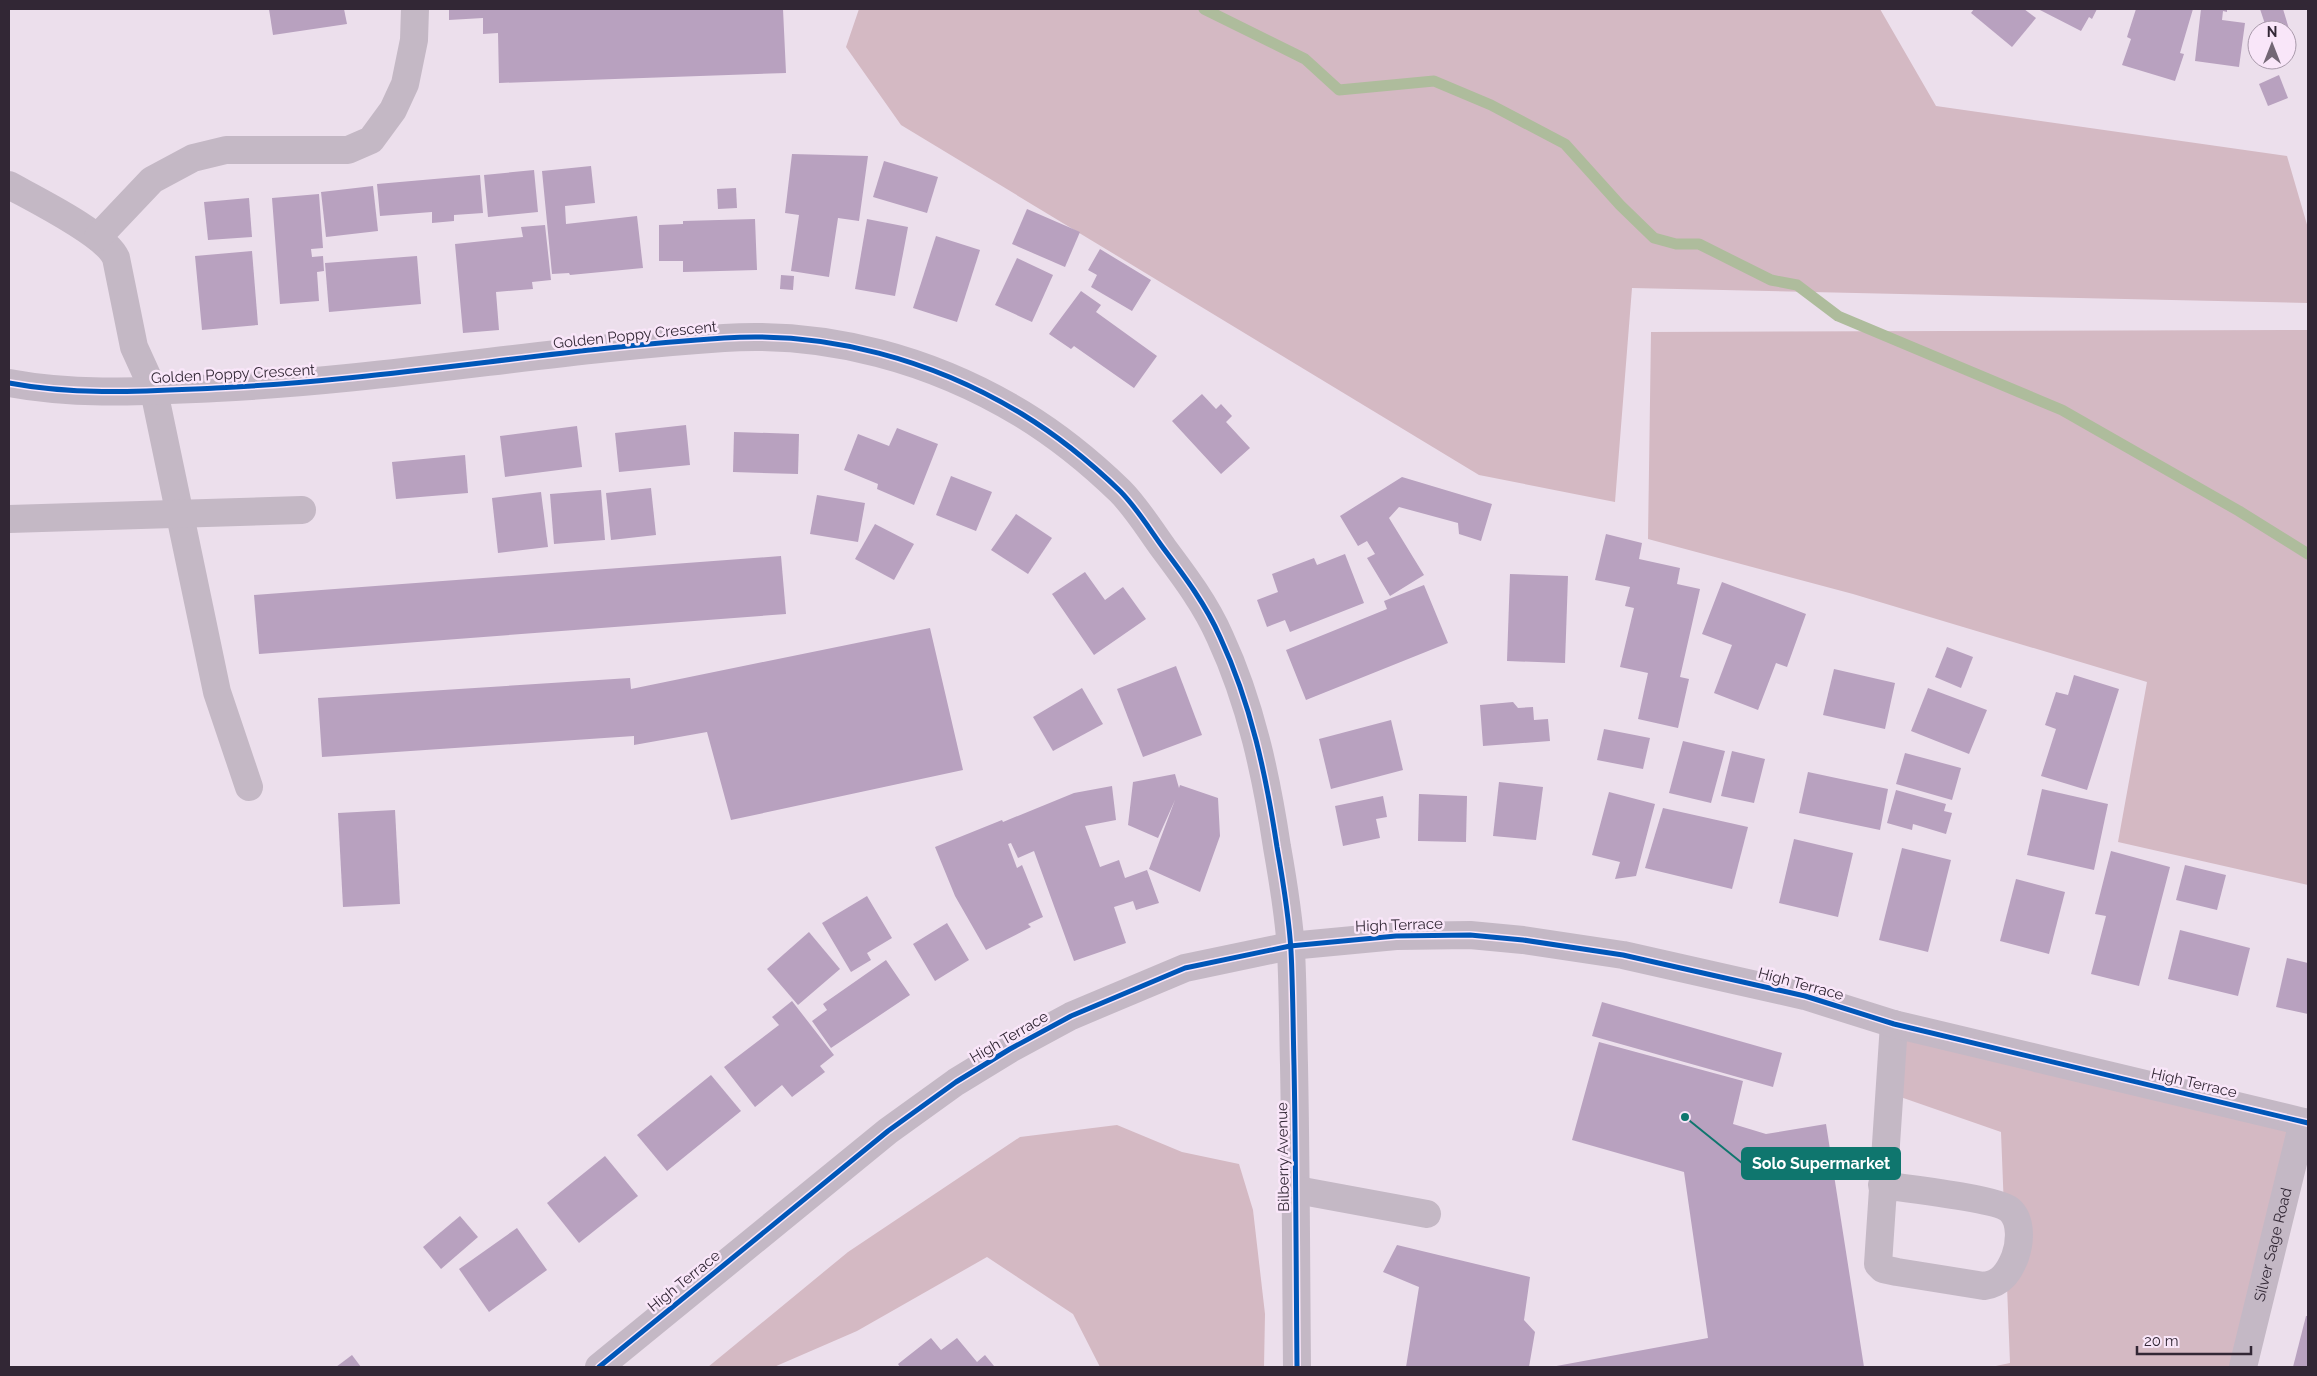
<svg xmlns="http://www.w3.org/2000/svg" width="2317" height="1376" font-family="Raleway,sans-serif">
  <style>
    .green { fill: #d4b9c3 }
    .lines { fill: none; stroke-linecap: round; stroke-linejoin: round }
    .stream { stroke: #aebc9c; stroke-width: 11 }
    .building { fill: #b8a1bf }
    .minor { stroke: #c4b8c5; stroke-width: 28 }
    .cycleway-casing { stroke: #f9e6f9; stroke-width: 8 }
    .cycleway { stroke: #0057b8; stroke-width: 5 }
    .labels { text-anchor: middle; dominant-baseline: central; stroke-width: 5; stroke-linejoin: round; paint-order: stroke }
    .street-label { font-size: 15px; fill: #322735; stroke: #f9e6f9 }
    .leader { fill: none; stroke: #0f766e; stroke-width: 2 }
    .callout-dot { fill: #0f766e; stroke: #f9e6f9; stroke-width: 2 }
    .callout { fill: #0f766e; stroke: #0f766e; stroke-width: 2 }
    .callout-label { font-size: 16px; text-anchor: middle; font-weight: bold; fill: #fff }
  </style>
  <rect width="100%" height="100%" fill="#ecdfec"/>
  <g class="green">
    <path d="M859,9H1880L1936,106L2287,156L2308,228V303L1632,288L1615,502L1479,475L901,125L846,47Z"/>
    <path d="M2308,330V885L2118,842L2147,682L1853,594L1648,539L1651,332Z"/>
    <path d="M1894,1024L2303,1122L2243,1367H1991L2010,1363L2001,1132L1889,1093Z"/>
    <path d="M1117,1125L1182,1152L1239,1164L1253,1210L1265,1314L1264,1367H1100L1073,1314L987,1257L857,1331L774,1367H708L848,1252L1020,1137Z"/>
  </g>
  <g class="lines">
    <path class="stream" d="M1204,9L1305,59L1339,90L1434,81L1491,105L1565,144L1620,205L1654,238L1676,244H1699L1771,280L1797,285L1838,316L2062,410L2239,511L2308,554"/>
  </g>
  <g class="building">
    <path d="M269,9H344L347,24L273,35Z"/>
    <path d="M449,9H783L786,73L499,83L498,33L483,34V18L449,20Z"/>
    <path d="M1974,9H2024L2036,18L2012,47L1971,13Z"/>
    <path d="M2038,9H2097L2092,19L2089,17L2081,31Z"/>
    <path d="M2136,9H2193L2180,53L2184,54L2175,81L2122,65L2131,39L2127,37Z"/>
    <path d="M2201,9H2227V12L2223,11L2222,20L2245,23L2239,67L2195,61Z"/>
    <path d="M2260,9H2283L2293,42L2287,44V30H2267Z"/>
    <path d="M2279,75L2288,98L2268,106L2259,84Z"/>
    <path d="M792,154L868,156L859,221L838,218L829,277L791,271L799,215L785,213Z"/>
    <path d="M884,161L938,177L927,213L873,197Z"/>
    <path d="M591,166L595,203L565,206L566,224L637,216L643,268L570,275L569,273L552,274L542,171Z"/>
    <path d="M534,170L538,212L488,217L484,175Z"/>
    <path d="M480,175L483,213L454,215V221L432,223V212L380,216L377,184Z"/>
    <path d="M373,186L378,231L326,237L321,192Z"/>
    <path d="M736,188L737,208L718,209L717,189Z"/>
    <path d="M319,194L323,248L311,249L312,257L323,256L324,271L317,272L319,301L280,304L272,198Z"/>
    <path d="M249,198L252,237L208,240L204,202Z"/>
    <path d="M1027,209L1080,232L1065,267L1012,244Z"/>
    <path d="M755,219L757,270L683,272V261H659V225L683,224V221Z"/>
    <path d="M867,219L908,227L895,296L855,289Z"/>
    <path d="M545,225L551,280L532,282L533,289L496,292L499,330L463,333L455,244L523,237L521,227Z"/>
    <path d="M936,236L980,250L957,322L913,308Z"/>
    <path d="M1100,249L1151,280L1132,311L1091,287L1097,275L1088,270Z"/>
    <path d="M252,251L258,325L202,330L195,256Z"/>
    <path d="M417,256L421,304L329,312L325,263Z"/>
    <path d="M1017,258L1053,275L1032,322L995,305Z"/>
    <path d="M781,275L794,276L793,290L780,289Z"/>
    <path d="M1081,291L1101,305L1096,312L1157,356L1134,388L1074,346L1071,349L1049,334Z"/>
    <path d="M1202,394L1216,409L1221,404L1232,416L1226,422L1250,448L1221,474L1172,421Z"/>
    <path d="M686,425L690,465L619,472L615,433Z"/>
    <path d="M577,426L582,467L505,477L500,436Z"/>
    <path d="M897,428L938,444L914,505L877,489L878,484L844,470L858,434L889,446Z"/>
    <path d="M734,432L799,434L798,474L733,472Z"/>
    <path d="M465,455L468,493L396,499L392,462Z"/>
    <path d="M951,476L992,492L976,531L936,515Z"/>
    <path d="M1402,477L1492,504L1481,541L1459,534L1458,523L1399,507L1389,518L1424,575L1390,596L1367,558L1375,554L1367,541L1358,546L1340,516Z"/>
    <path d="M651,488L656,535L611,540L606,493Z"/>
    <path d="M601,490L605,540L554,544L550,494Z"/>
    <path d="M541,492L548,547L498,553L492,498Z"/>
    <path d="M817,495L865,503L858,542L810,534Z"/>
    <path d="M1016,514L1052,538L1028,574L991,550Z"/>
    <path d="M875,524L914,544L894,580L855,559Z"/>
    <path d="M1606,534L1642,543L1639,559L1680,568L1677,584L1700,589L1680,677L1689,679L1678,728L1638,719L1648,673L1620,667L1634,608L1625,606L1630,587L1595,580Z"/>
    <path d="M1345,554L1364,603L1290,632L1285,620L1267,627L1257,600L1278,592L1272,574L1314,558L1317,565Z"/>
    <path d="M781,556L786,614L259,654L254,595Z"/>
    <path d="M1085,572L1105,600L1123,587L1146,619L1094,655L1052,594Z"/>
    <path d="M1510,574L1568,576L1565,663L1507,661Z"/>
    <path d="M1722,582L1806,614L1787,667L1776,663L1758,710L1714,693L1732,645L1702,634Z"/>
    <path d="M1424,585L1448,643L1306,700L1286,650L1387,609L1384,601Z"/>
    <path d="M930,628L963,770L731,820L707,732L634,745V736L322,757L318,698L630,678L631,689Z"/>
    <path d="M1947,647L1973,657L1961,688L1935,677Z"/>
    <path d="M1176,666L1202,735L1143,757L1117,689Z"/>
    <path d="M1834,669L1895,683L1885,729L1823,715Z"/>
    <path d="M2074,675L2119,689L2087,790L2041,776L2056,729L2045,725L2056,692L2068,695Z"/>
    <path d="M1082,688L1103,724L1053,751L1033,717Z"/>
    <path d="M1928,688L1987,710L1969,754L1911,731Z"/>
    <path d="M1513,702L1518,708L1533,707L1534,720L1548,719L1550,741L1483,746L1480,705Z"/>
    <path d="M1391,720L1403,770L1331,789L1319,739Z"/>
    <path d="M1604,729L1650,738L1643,769L1597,760Z"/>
    <path d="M1683,741L1725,751L1711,803L1669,793Z"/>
    <path d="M1732,751L1765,759L1754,803L1721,796Z"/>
    <path d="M1905,753L1961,768L1952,800L1896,784Z"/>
    <path d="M1808,772L1888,789L1880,830L1799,813Z"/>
    <path d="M1175,774L1179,788L1180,785L1218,798L1220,836L1200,892L1149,869L1175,800L1158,838L1128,825L1133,782Z"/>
    <path d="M1499,782L1543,787L1536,840L1493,836Z"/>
    <path d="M1112,786L1116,820L1085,826L1100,867L1119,860L1125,878L1147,870L1159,903L1136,910L1133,901L1114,907L1126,943L1074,961L1034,851L1018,858L1011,843L1008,844L1017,868L1022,865L1043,917L1028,924L1031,927L986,950L955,896L935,847L1002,820L1003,822L1074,793Z"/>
    <path d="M2042,789L2108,804L2094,870L2027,855Z"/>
    <path d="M1896,790L1946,804L1944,811L1952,813L1946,834L1913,824L1912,830L1887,823Z"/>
    <path d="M1609,792L1655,804L1636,876L1615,879L1620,862L1592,855Z"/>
    <path d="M1419,794L1467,796L1466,842L1418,841Z"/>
    <path d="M1383,796L1387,817L1376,819L1380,838L1343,846L1335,806Z"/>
    <path d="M1663,808L1748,827L1732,889L1645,868Z"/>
    <path d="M395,810L400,904L343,907L338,813Z"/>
    <path d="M1794,839L1853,853L1838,917L1779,903Z"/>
    <path d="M1902,848L1951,860L1928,952L1879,940Z"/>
    <path d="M2111,851L2170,867L2139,986L2091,974L2106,916L2095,914Z"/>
    <path d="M2185,865L2226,875L2217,910L2176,900Z"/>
    <path d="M2016,879L2065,892L2049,954L2000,941Z"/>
    <path d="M867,896L892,938L867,953L871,960L851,972L822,923Z"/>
    <path d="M947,923L969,960L935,981L913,944Z"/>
    <path d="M2180,930L2250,948L2238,996L2168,979Z"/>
    <path d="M809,932L840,969L798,1005L767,969Z"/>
    <path d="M2287,958L2308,963V1014L2276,1007Z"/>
    <path d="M886,960L910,995L831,1048L812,1021L827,1010L823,1004Z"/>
    <path d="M792,1001L834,1055L820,1066L825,1072L792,1097L782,1085L755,1107L724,1067L779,1025L772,1017Z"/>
    <path d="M1602,1002L1782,1053L1773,1087L1592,1036Z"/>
    <path d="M1599,1042L1743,1081L1733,1124L1766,1134L1826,1124L1864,1367H1551L1708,1338L1684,1172L1572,1140Z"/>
    <path d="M711,1075L741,1111L667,1171L637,1135Z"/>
    <path d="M605,1156L638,1196L579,1243L547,1203Z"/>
    <path d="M460,1216L478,1237L441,1269L423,1247Z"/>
    <path d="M517,1228L547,1270L489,1312L459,1269Z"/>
    <path d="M1397,1245L1530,1277L1524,1320L1535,1332L1529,1367H1406L1419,1287L1383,1272Z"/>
    <path d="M2306,1316H2308V1367H2293Z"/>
    <path d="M931,1338L941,1350L957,1338L977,1362L985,1355L994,1366L992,1367H900L898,1364Z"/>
    <path d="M352,1355L361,1367H336Z"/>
  </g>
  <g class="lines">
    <g class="minor">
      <path d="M9,185C34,199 106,234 116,258L134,347L154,391L217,692L249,787"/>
      <path d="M98,237L152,180L193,158L226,150H348L371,140L393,110L405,84L414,40L415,9"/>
      <path d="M9,383C78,396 147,391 216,388C386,380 555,349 724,338C828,331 933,360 1022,414C1058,436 1090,462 1120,491C1137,508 1150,530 1164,549C1185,577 1206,605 1220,637C1251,704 1266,775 1277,847C1283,881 1289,916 1291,951C1293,989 1293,1027 1294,1065C1296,1166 1296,1266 1297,1367"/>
      <path d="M9,519L302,510"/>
      <path d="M1882,1185C1903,1188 1998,1199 2010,1210C2022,1221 2020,1243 2015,1257C2009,1272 2001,1284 1984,1286L1897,1272L1883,1269L1878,1264L1894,1024"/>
      <path d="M1297,1190L1427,1214"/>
      <path d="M599,1367L888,1131L956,1082L1010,1049L1071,1016L1185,968L1290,946L1396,936L1470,935L1523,940L1623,955L1805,996L1894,1024L2308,1123"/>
      <path id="s1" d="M2243,1367L2303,1122"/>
    </g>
    <g class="cycleway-casing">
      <g id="cycleway">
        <path d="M9,383C78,396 147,391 216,388C386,380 555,349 724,338C828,331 933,360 1022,414C1058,436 1090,462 1120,491C1137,508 1150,530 1164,549C1185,577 1206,605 1220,637C1251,704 1266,775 1277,847C1283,881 1289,916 1291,951C1293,989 1293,1027 1294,1065C1296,1166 1296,1266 1297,1367"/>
        <path d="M599,1367L888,1131L956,1082L1010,1049L1071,1016L1185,968L1290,946L1396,936L1470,935L1523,940L1623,955L1805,996L1894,1024L2308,1123"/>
      </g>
    </g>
    <use href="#cycleway" class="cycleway"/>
  </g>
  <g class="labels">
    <g class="street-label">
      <text transform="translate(635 335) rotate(-6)">Golden Poppy Crescent</text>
      <text transform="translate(233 374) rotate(-3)">Golden Poppy Crescent</text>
      <text transform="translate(1399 925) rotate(-2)">High Terrace</text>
      <text transform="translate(1801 984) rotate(15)">High Terrace</text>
      <text transform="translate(1009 1037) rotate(-30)">High Terrace</text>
      <text transform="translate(2194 1083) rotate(13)">High Terrace</text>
      <text transform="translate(1283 1157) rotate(-91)">Bilberry Avenue</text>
      <text stroke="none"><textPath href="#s1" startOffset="126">Silver Sage Road</textPath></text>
      <text transform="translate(684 1281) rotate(-39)">High Terrace</text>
    </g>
  </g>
  <path class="leader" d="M1685 1117L1742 1163"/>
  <circle class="callout-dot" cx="1685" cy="1117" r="5"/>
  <rect class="callout" x="1742" y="1148" width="158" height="31" rx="5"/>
  <g class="callout-label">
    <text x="1821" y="1169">Solo Supermarket</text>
  </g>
  <rect width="2317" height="1376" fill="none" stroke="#322735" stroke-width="20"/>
  <g transform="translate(2272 45)"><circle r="24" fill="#f9e6f9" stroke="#a99aab"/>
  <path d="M0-4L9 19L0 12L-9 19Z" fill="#736775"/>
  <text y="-8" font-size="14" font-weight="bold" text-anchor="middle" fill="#322735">N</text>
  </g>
  <path d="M2137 1346v8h114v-8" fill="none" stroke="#322735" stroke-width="2.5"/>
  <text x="2144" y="1346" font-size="15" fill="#322735" stroke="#f9e6f9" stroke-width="4" paint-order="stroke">20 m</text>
</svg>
